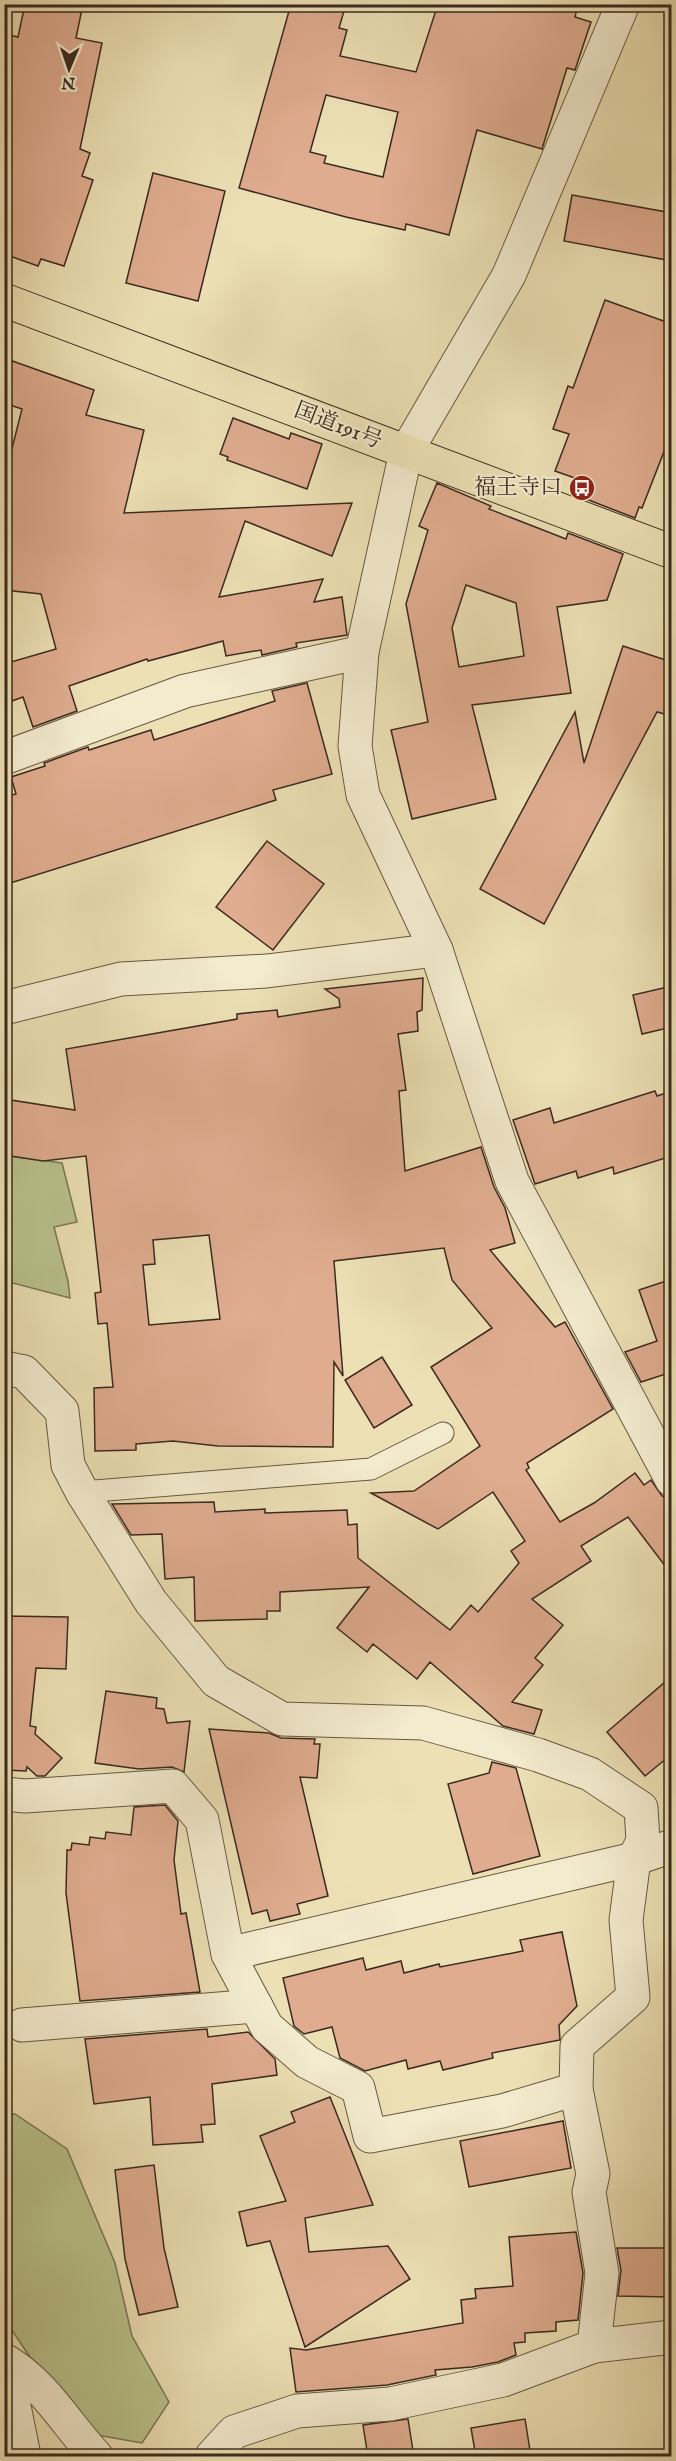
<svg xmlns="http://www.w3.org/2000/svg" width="676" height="2461" font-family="'IM FELL English','Noto Serif JP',serif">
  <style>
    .green { fill: #b9c28c; stroke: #7a7656; stroke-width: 1.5 }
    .building { fill: #dfac8f; stroke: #3b2a1f; stroke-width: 1.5; fill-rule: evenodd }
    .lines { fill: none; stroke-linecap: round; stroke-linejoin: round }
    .lane-casing { stroke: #675844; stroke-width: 23 }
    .street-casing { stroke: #675844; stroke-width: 35 }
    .highway-casing { stroke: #3b2a1f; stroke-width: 35 }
    .lane { stroke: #f3ebce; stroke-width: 21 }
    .street { stroke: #f3ebce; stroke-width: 33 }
    .highway { stroke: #ece0b4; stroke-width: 33 }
    .labels { text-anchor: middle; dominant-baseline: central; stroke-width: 4.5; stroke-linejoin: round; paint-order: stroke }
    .street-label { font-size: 22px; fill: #3b2a1f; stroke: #f3ebce }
    .poi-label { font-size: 22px; fill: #3b2a1f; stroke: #f3ebce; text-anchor: end }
  </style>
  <rect width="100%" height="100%" fill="#ece0b4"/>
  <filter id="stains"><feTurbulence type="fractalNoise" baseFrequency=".00333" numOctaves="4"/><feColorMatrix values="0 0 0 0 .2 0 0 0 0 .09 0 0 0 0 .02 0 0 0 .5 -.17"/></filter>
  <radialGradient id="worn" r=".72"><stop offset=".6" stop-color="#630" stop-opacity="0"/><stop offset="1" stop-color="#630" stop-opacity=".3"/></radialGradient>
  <g class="green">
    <path d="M4,1155L62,1163L77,1222L54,1227L68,1281L70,1298L5,1281Z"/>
    <path d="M4,2114H15L67,2149L115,2263L132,2336L169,2402L142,2443L91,2434L73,2421L5,2320Z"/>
  </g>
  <g class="building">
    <path d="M25,4H83L76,38L102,43L80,149L90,153L82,176L93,180L64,266L41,259L38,266L4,254V34L18,37Z"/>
    <path d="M291,4H346L339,28L347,30L340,56L416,72L438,4H578L575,17L591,22L575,70L567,68L542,149L477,130L449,235L406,224L405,230L346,217L239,188ZM326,95L398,112L383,177L324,163L326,156L310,152Z"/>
    <path d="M153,173L225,191L198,301L126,283Z"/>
    <path d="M572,195L672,213V261L564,241Z"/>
    <path d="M605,300L672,324V431L642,508L639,507L635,518L581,497L586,482L555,471L569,434L553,429L568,386L573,388Z"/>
    <path d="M4,358L94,390L86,415L144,430L124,513L352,503L332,556L245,521L219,597L323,579L314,602L342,597L347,635L296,643L297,647L262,655L261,650L226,656L223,641L148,661L147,659L69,686L77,711L33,727L23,697L12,701L11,695L4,697V664L56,649L41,594L4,590V480L22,409L4,403Z"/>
    <path d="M233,418L289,439L291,433L322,444L307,489L227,460L228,457L220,454Z"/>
    <path d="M437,483L491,506L489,509L566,539L568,533L623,554L607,600L557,607L571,693L472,705L496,799L412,819L391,730L428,722L406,604L428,530L419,526ZM466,585L516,603L524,656L459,667L452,628Z"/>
    <path d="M623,646L672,662V716L657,712L544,924L480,889L575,712L584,763Z"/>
    <path d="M307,683L332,774L273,790L276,800L4,885V797L16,794L11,777L45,766L44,763L88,747L89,750L151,730L154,740L275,701L272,691Z"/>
    <path d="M267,841L324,884L273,950L216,907Z"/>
    <path d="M423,978L422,1010L417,1012L418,1031L398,1034L406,1090L399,1091L405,1171L481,1147L494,1187L505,1208L515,1243L490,1250L555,1327L565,1322L613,1409L527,1463L529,1468L526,1470L560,1522L594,1503L635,1473L644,1485L651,1480L662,1496L672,1501V1575L628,1517L581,1546L591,1561L532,1599L563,1625L535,1658L543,1665L512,1702L542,1710L534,1734L503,1726L430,1662L417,1679L373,1644L367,1652L337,1628L369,1587L280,1592V1611H267V1619L195,1621L194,1577L165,1579L162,1534L131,1535L112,1504L214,1502L215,1512L265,1509V1513L347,1510L348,1525L357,1524L358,1558L450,1630L471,1605L478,1612L519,1563L511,1551L525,1541L493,1492L438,1529L371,1493L414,1491L480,1446L431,1367L492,1328L452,1280L444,1248L334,1261L343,1376L334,1362L333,1447L218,1446L173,1441L136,1444V1450L95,1451L94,1388L113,1387L107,1323L98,1324L95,1293L101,1292L86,1156L43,1161L4,1155V1099L75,1110L66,1049L237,1019V1014L277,1010L278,1017L340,1007L339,999L325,989ZM209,1235L220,1319L149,1325L143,1265L155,1264L153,1240Z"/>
    <path d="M672,986V1027L642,1034L633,995Z"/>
    <path d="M655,1091L657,1096L672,1091V1156L614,1174L613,1167L578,1178L576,1171L535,1184L513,1120L550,1108L554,1123Z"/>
    <path d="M672,1279V1372L641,1382L625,1352L657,1341L639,1290Z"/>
    <path d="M382,1357L412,1405L374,1428L345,1380Z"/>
    <path d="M4,1616L68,1617L66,1669L36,1668L30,1726L36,1727L35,1734L62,1758L45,1776H37L27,1767L26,1771L4,1770Z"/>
    <path d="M672,1676V1754L645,1776L607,1732Z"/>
    <path d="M106,1691L157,1698L156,1708L164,1709L167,1723L190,1721L184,1772L172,1767L139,1769L95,1763Z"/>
    <path d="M209,1729L269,1733L281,1738L315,1739L314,1744H320L317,1778L300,1777L328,1896L297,1904L300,1914L270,1921L267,1910L252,1914Z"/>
    <path d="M492,1762L516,1768L540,1856L473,1874L448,1784L489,1773Z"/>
    <path d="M165,1805L178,1821L174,1860L181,1914L186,1913L200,1992L80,2001L66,1893L67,1850H71L72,1843L89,1845L90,1837L105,1839L106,1832L131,1835L134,1807Z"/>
    <path d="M562,1932L577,2006L559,2025L560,2040L492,2053L493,2058L443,2070L440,2061L408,2069L406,2060L365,2071L340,2058L332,2027L304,2034L294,2026L283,1978L363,1958L366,1970L401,1961L404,1973L439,1964L440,1967L523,1951L520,1940Z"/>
    <path d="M207,2029L208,2037L248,2032L275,2059L277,2075L212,2084L215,2124L201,2125L203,2142L153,2145L150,2097L94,2104L85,2039Z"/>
    <path d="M330,2097L373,2205L305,2218L309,2252L388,2246L410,2279L305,2347L270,2241L247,2246L239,2212L286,2201L260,2136L295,2122L291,2112Z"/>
    <path d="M563,2121L571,2168L469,2187L460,2141Z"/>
    <path d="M154,2165L164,2248L178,2307L139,2315L125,2259L115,2170Z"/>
    <path d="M576,2232L583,2273L578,2320L556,2322V2331L525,2333V2342L514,2343L516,2355L498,2362L472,2367L435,2370L436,2375L387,2385L296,2392L290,2348L306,2350L463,2323L461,2300L476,2298L475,2289L513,2286L509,2237Z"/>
    <path d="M617,2248H672V2297L618,2296L621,2270Z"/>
    <path d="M408,2419L414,2457H368L363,2425Z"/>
    <path d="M525,2419L531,2457H476L471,2428Z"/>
  </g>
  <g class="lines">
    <g class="lane-casing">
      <path id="lane" d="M82,1492L371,1469L443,1433"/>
    </g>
    <g class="street-casing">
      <g id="street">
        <path d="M623,4L509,275L406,452L362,652L355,746L363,795L436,950L512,1181L672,1480"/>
        <path d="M4,758L185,691L362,652"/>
        <path d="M4,1008L121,979L267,971L436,950"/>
        <path d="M4,1368L24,1372L62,1411L68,1465L82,1492L151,1602L216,1681L282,1719L423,1723L538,1755L590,1774L641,1808L643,1841L634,1859L626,1920L633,1997L577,2046L576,2089L593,2174L589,2192L602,2273L594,2346L672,2337"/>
        <path d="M4,1794L25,1796L173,1786L202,1820L228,1954L267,2027L307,2062L358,2088L370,2136L502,2111L576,2089"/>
        <path d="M228,1954L634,1859L672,1846"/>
        <path d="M22,2025L256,2006"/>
        <path d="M4,2360C44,2383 66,2424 96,2456"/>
        <path d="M4,2382L12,2396L24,2456"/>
        <path d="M212,2456L234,2432L297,2411L390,2404L503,2380L594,2346"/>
      </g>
    </g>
    <g class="highway-casing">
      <path id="highway" d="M4,300L672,552"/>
    </g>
    <use href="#lane" class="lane"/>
    <use href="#street" class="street"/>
    <use href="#highway" class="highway"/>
  </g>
  <defs>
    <g id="bus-disc" transform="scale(1.35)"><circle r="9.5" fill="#8f2418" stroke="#f3ebce"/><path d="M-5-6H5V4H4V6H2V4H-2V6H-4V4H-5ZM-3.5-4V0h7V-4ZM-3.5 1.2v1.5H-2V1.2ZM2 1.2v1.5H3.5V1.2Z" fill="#fff"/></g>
  </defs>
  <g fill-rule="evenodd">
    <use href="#bus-disc" x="582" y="488"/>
  </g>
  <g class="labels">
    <g class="street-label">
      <text transform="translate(338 426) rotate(21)">国道191号</text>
    </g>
    <g class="poi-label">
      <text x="562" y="488">福王寺口</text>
    </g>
  </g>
  <rect width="676" height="2461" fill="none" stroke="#ece0b4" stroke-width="24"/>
  <rect x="6" y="6" width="664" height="2449" fill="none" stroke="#3b2a1f" stroke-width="3"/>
  <rect x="12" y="12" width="652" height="2437" fill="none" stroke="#3b2a1f" stroke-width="1.5"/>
  <g transform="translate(69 69) rotate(182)" stroke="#f3ebce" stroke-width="4.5" paint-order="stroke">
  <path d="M0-4.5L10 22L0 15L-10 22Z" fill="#3b2a1f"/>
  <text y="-9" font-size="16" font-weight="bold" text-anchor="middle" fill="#3b2a1f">N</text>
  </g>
  <rect width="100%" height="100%" filter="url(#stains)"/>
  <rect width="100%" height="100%" fill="url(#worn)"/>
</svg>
